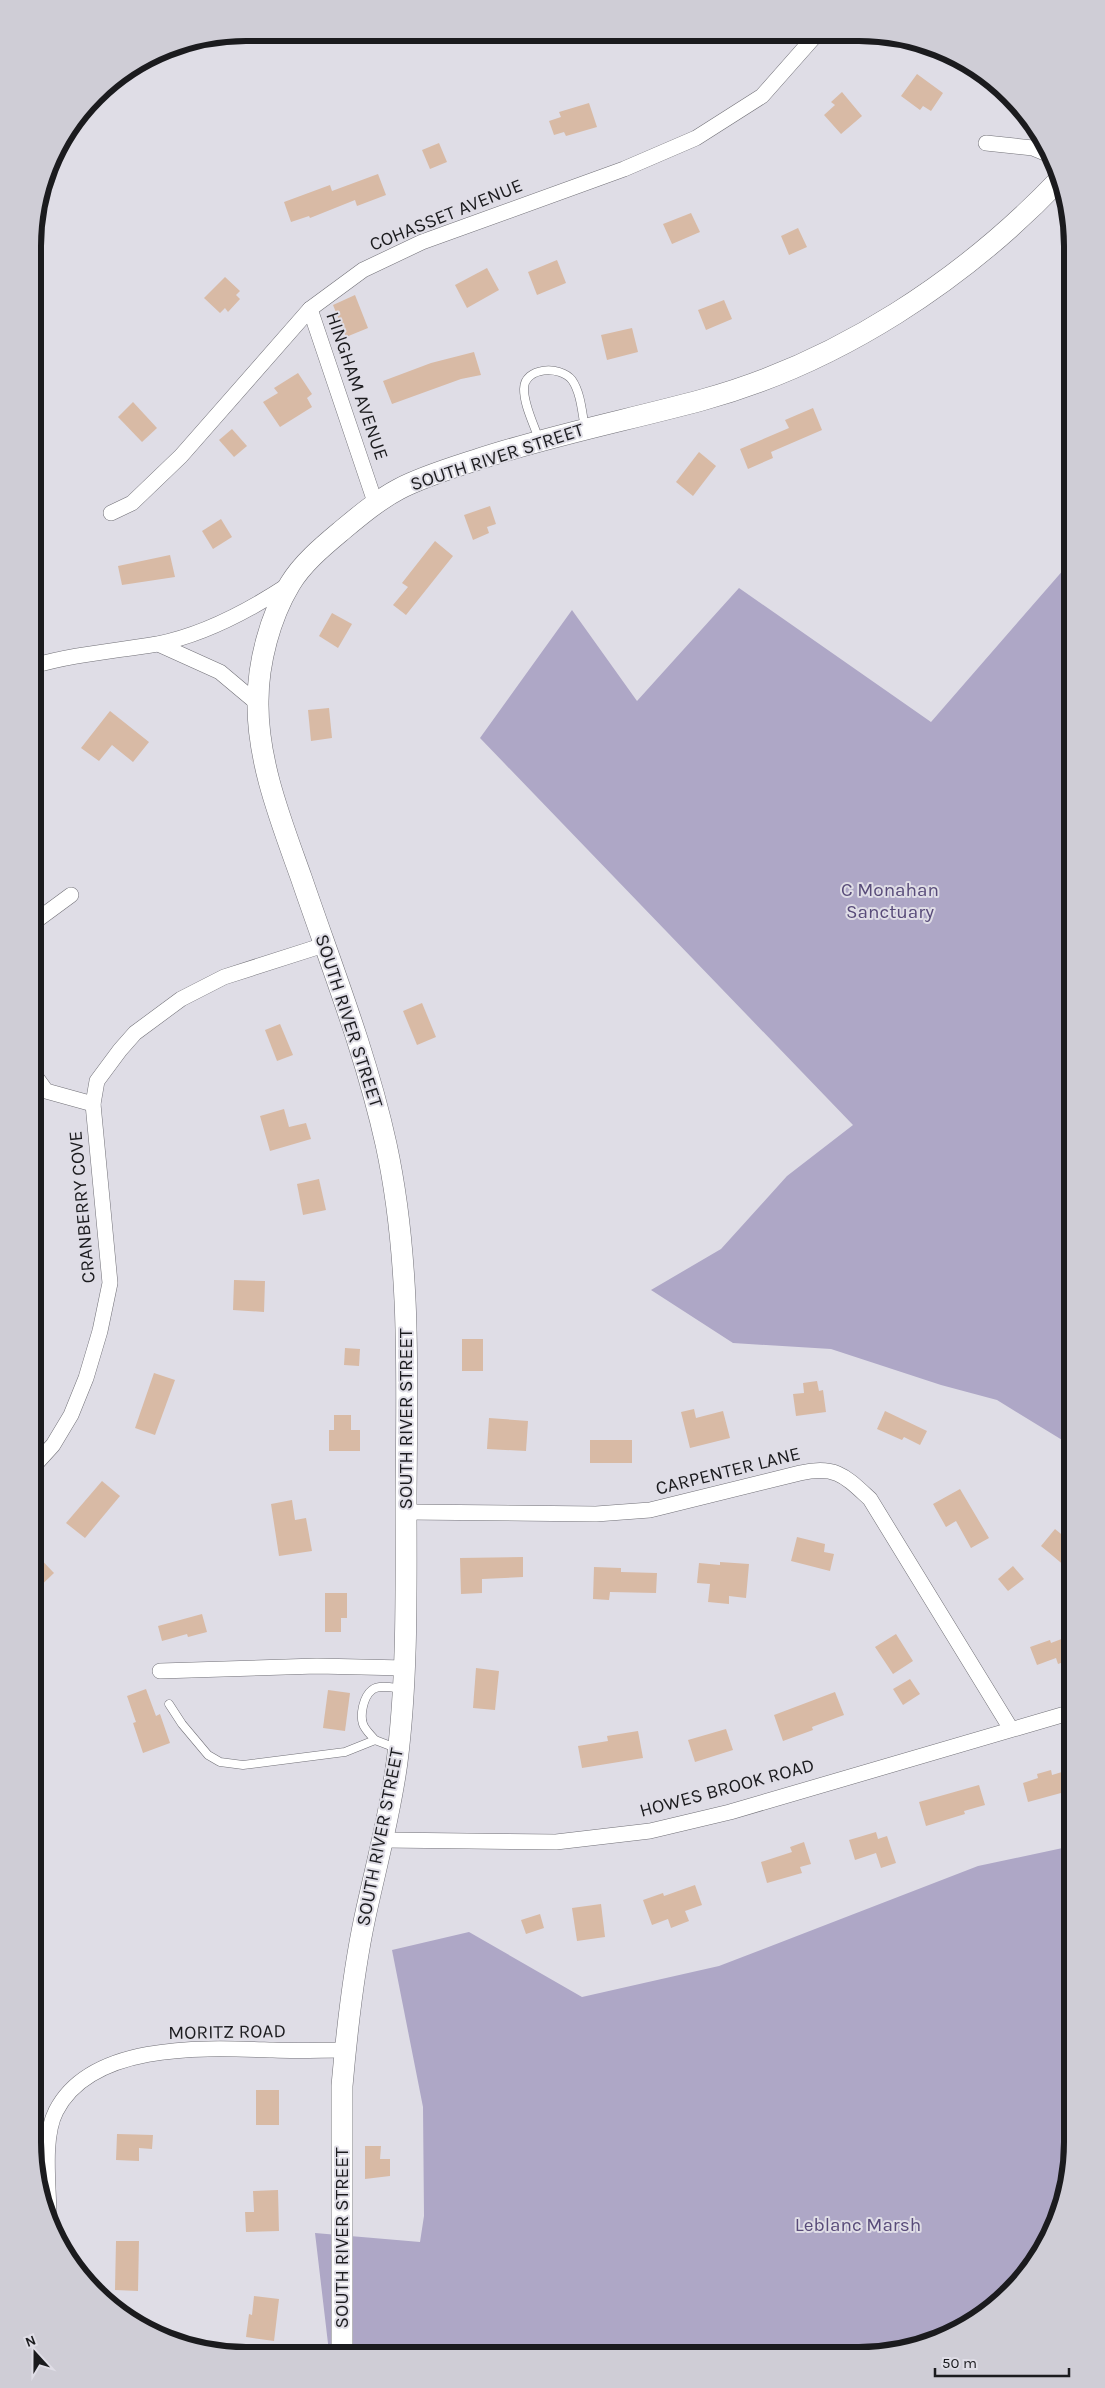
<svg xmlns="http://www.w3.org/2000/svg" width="1105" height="2388" font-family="Karla,sans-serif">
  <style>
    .green { fill: #aea7c6 }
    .building { fill: #d8baa5 }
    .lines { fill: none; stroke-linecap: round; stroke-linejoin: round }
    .lane-casing { stroke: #717077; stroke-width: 9 }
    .street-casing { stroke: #717077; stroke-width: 16 }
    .secondary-casing { stroke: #717077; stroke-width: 22 }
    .lane { stroke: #fff; stroke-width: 8 }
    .street { stroke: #fff; stroke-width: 15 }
    .secondary { stroke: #fff; stroke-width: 21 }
    .labels { text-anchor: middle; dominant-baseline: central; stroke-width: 4; stroke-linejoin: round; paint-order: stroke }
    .street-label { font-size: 19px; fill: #1b1b1e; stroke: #dfdde6 }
    .park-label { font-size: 19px; fill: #584b79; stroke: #dfdde6 }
    .rim { fill: none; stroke: #1b1b1e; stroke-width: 6 }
  </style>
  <rect width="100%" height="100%" fill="#dfdde6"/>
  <g class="green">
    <path d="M1072,560V1446L997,1400L941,1385L831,1349L733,1343L651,1290L721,1249L787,1176L853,1125L480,738L572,610L637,701L739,588L931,722Z"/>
    <path d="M1072,1846V2156L1056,2224L1020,2283L977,2320L915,2348L859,2355L329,2352L315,2233L420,2242L424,2216L423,2107L392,1950L469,1932L582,1997L719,1966L978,1866Z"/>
  </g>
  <g class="building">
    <path d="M917,74L943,93L931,111L923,106L920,110L901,96Z"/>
    <path d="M842,92L862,116L841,134L824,115L835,105L831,102Z"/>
    <path d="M589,103L597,127L566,136L564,132L554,135L549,121L561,117L559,112Z"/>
    <path d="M439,143L447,162L430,169L422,150Z"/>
    <path d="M378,174L386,195L357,206L355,200L310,218L309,216L291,222L284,202L330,185L332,191Z"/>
    <path d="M691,213L700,232L672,244L663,224Z"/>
    <path d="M798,228L807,247L789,255L781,236Z"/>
    <path d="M557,260L566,283L537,295L528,272Z"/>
    <path d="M487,268L499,290L467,308L455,285Z"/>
    <path d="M225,277L240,291L236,295L240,299L228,312L225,308L220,313L204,298Z"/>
    <path d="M355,295L368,328L346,337L333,305Z"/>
    <path d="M724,300L732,319L706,330L698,310Z"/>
    <path d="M632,328L638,352L607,360L601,335Z"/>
    <path d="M474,352L481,375L461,379L392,404L383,381L431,363Z"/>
    <path d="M298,373L312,394L307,398L312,407L280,427L263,402L278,393L274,388Z"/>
    <path d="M133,402L157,428L142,442L118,417Z"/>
    <path d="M813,408L822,430L771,452L773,458L748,469L740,449L789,428L785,420Z"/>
    <path d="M232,429L247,446L234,457L219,440Z"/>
    <path d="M699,452L716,466L693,496L676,482Z"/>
    <path d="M490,506L496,524L487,527L489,533L473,540L464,515Z"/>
    <path d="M221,519L232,537L213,549L202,531Z"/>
    <path d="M435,541L453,556L406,615L393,605L408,587L402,583Z"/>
    <path d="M170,555L175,577L122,585L118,566Z"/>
    <path d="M332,613L352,624L338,648L319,636Z"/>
    <path d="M329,708L332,738L311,741L308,710Z"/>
    <path d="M110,711L149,742L133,762L112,745L99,761L81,748Z"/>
    <path d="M422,1003L436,1037L417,1045L403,1011Z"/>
    <path d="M280,1024L293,1055L277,1061L265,1030Z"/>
    <path d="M284,1109L289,1127L306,1123L311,1139L270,1151L260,1116Z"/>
    <path d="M319,1179L326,1210L303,1215L297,1184Z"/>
    <path d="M234,1280L265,1281L264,1312L233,1310Z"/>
    <rect x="462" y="1339" width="21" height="32"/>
    <path d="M345,1348L360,1349L359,1366L344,1365Z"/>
    <path d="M154,1373L175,1380L155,1435L135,1428Z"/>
    <path d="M817,1381L819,1391L823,1390L826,1412L796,1416L793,1394L804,1393L803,1383Z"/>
    <path d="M694,1409L696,1418L723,1411L730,1438L690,1448L681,1412Z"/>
    <path d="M885,1411L927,1431L920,1445L904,1437L902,1440L877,1429Z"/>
    <path d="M334,1415H351V1430H360V1451H329V1430H334Z"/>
    <path d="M489,1418L528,1421L526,1451L487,1449Z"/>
    <rect x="590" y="1440" width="42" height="23"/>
    <path d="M102,1481L120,1496L85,1538L66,1523Z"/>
    <path d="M960,1489L989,1538L971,1548L956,1521L946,1527L933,1504Z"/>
    <path d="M292,1500L295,1520L306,1518L312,1551L279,1556L271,1504Z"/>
    <path d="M1055,1529L1072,1543V1572L1041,1546Z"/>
    <path d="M797,1537L825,1544L824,1552L834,1554L830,1571L791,1561Z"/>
    <path d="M33,1551L54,1573L33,1593Z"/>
    <path d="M523,1557V1577L482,1579V1593L461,1594L460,1558Z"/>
    <path d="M720,1562L749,1564L746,1598L729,1596V1604L708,1602L710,1584L697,1583L699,1563L720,1565Z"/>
    <path d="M1013,1566L1024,1579L1008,1591L998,1579Z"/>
    <path d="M594,1567L621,1568V1572L657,1573L656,1593L610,1592L609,1600L593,1599Z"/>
    <path d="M325,1593H347V1618H341V1632H325Z"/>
    <path d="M202,1614L207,1632L188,1637L187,1634L162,1641L158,1626Z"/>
    <path d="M896,1634L913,1661L893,1674L875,1647Z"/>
    <path d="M1072,1635V1659L1058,1664L1056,1658L1037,1665L1030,1647L1050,1640L1051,1643Z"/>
    <path d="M476,1668L499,1671L495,1710L473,1708Z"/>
    <path d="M910,1679L920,1694L903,1705L893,1689Z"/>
    <path d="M146,1689L156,1716L160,1714L170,1743L143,1753L133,1723L136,1722L127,1696Z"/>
    <path d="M328,1690L350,1693L345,1731L323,1728Z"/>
    <path d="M835,1692L844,1715L812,1727L813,1730L783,1741L774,1715Z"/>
    <path d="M726,1729L733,1750L695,1762L688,1740Z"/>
    <path d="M638,1731L643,1758L582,1768L578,1746L608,1741L607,1736Z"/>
    <path d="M1072,1769V1790L1028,1802L1023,1783L1038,1778L1037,1774L1051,1770L1052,1775Z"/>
    <path d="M979,1785L985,1805L964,1811L965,1814L926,1826L919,1802Z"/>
    <path d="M876,1832L878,1839L887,1836L896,1863L881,1868L876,1853L855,1860L849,1840Z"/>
    <path d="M804,1842L811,1864L800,1867L802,1873L767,1883L761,1862L792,1852L790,1847Z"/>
    <path d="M695,1885L702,1905L685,1911L689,1921L671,1928L668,1919L652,1925L643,1900L663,1893L664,1896Z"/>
    <path d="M601,1904L605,1937L577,1941L572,1908Z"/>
    <path d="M540,1914L544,1928L526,1934L521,1920Z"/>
    <rect x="256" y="2090" width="23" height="35"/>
    <path d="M117,2134L153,2135L152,2149L139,2148V2161L116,2160Z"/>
    <path d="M365,2146H381L380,2159H390V2176L365,2179Z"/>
    <path d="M278,2190L279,2231L246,2232L245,2212H254L253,2191Z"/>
    <path d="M116,2241H139L138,2291L115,2290Z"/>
    <path d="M254,2296L279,2299L274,2341L246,2337L249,2314L252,2315Z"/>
  </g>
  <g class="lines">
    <g class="lane-casing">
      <g id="lane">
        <path d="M539,440C534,424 524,406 524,389C524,367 560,365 572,380C581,393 582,413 585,428"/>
        <path d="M169,1704L182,1724L208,1755L220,1762L243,1765L345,1752L375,1740L396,1748"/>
        <path d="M375,1740C371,1735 365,1730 363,1724C360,1715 363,1697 372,1690C379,1684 394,1688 403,1689"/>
      </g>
    </g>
    <g class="street-casing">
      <g id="street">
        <path d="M986,143L1033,148L1050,155"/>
        <path d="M310,309L376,505"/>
        <path d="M111,513L132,503L181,456L310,309L363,270L422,242L624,169L696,138L762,96L815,36"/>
        <path d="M158,644L220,672L257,703"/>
        <path d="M33,666C74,654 115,651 157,644C203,635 250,610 288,585"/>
        <path d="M33,923L71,895"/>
        <path d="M33,1073L46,1091L93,1104"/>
        <path d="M33,1467L53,1445L71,1415L86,1378L100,1331L110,1283L93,1104L97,1081L120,1050L135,1033L181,999L224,977L324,945"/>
        <path d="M406,1512L596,1514L650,1510L800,1473C836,1465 845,1476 870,1499L1011,1729"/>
        <path d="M160,1671L317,1666L405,1668"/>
        <path d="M384,1840L556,1842L650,1831L730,1812L1072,1712"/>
        <path d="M49,2217C49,2187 42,2138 56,2111C92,2041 207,2048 273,2050C297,2051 321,2050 345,2050"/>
      </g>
    </g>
    <g class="secondary-casing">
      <path id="secondary" d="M342,2352V2086C347,2029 353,1973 365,1917C376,1866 390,1815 397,1762C408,1674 406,1584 406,1495C407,1378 411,1259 386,1144C366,1053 331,965 301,877C281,821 257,761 258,701C258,663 270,617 290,584C302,564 322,547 340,532C358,517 378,500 399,489C424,476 452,468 479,459C552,435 628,420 702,400C838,363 964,280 1060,179"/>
    </g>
    <use href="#lane" class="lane"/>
    <use href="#street" class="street"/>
    <use href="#secondary" class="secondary"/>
  </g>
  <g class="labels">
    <g class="street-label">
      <text transform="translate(446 215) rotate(-22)">COHASSET AVENUE</text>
      <text transform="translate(357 386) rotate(71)">HINGHAM AVENUE</text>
      <text transform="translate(497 457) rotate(-18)">SOUTH RIVER STREET</text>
      <text transform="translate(349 1021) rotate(72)">SOUTH RIVER STREET</text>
      <text transform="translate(82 1207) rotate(-95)">CRANBERRY COVE</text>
      <text transform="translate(406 1419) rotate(-90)">SOUTH RIVER STREET</text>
      <text transform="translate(728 1471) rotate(-14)">CARPENTER LANE</text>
      <text transform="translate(727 1788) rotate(-15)">HOWES BROOK ROAD</text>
      <text transform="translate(380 1837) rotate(-79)">SOUTH RIVER STREET</text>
      <text transform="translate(227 2032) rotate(-1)">MORITZ ROAD</text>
      <text transform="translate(342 2238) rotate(-90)">SOUTH RIVER STREET</text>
    </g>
    <g class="park-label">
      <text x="890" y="890">C Monahan<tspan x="890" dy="22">Sanctuary</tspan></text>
      <text x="858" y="2225">Leblanc Marsh</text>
    </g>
  </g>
  <path d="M0 0H1105V2388H0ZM246 41H859A205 205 0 0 1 1064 246V2142A205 205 0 0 1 859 2347H246A205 205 0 0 1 41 2142V246A205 205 0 0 1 246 41Z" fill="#cfcdd6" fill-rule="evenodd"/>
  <path class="rim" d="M246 41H859A205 205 0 0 1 1064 246V2142A205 205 0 0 1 859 2347H246A205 205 0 0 1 41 2142V246A205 205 0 0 1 246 41Z"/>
  <g transform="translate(35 2353) rotate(339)" stroke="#dfdde6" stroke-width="4" paint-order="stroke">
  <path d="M0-4L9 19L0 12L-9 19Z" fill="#1b1b1e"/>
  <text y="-8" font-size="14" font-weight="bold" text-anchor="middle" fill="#1b1b1e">N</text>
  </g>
  <path d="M935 2368v8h134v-8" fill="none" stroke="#1b1b1e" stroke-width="2.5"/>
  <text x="942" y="2368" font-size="15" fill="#1b1b1e" stroke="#dfdde6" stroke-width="4" paint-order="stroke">50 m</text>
</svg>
